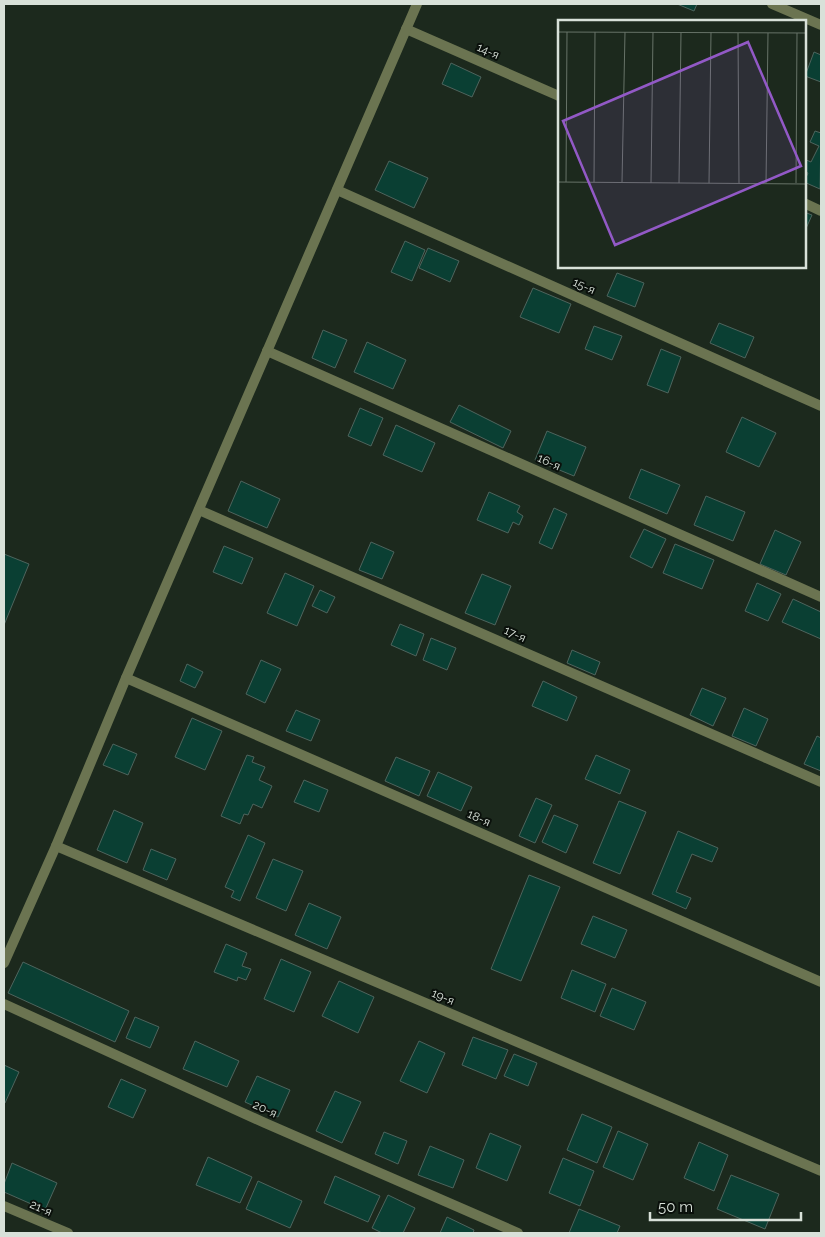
<svg xmlns="http://www.w3.org/2000/svg" width="825" height="1237" font-family="Raleway,sans-serif">
  <style>
    .building { fill: #0a3f33; stroke: #4e645d }
    .lines { fill: none; stroke-linecap: round; stroke-linejoin: round }
    .minor { stroke: #6b7451; stroke-width: 10 }
    .labels { text-anchor: middle; dominant-baseline: central; stroke-width: 4; stroke-linejoin: round; paint-order: stroke }
    .street-label { font-size: 12px; fill: #d8e1d9; stroke: #0a100b }
    .inset-road { fill: none; stroke: #677368; stroke-width: 1 }
    .view { fill: #9259c6; fill-opacity: 0.15; stroke: #9259c6; stroke-width: 2.5 }
    .inset-edge { fill: none; stroke: #d8e1d9; stroke-width: 2.5 }
  </style>
  <rect width="100%" height="100%" fill="#1c291d"/>
  <g class="building">
    <path d="M677,4H697L694,11Z"/>
    <path d="M814,52L821,55V82L805,76Z"/>
    <path d="M451,63L481,77L472,97L442,84Z"/>
    <path d="M815,131L821,133L820,189L804,182L808,173L804,171V159L811,162L819,146L810,142Z"/>
    <path d="M389,161L428,178L414,208L375,190Z"/>
    <path d="M804,212L812,215L804,233Z"/>
    <path d="M405,241L425,250L412,281L391,272Z"/>
    <path d="M428,248L459,261L450,282L419,268Z"/>
    <path d="M617,273L644,283L635,307L607,296Z"/>
    <path d="M533,288L571,304L559,333L520,317Z"/>
    <path d="M719,323L754,337L745,358L710,343Z"/>
    <path d="M594,326L622,336L612,360L585,349Z"/>
    <path d="M323,330L347,340L335,368L312,358Z"/>
    <path d="M367,342L406,360L393,389L354,372Z"/>
    <path d="M661,349L681,357L668,393L647,385Z"/>
    <path d="M459,405L511,431L503,448L450,422Z"/>
    <path d="M360,408L383,418L371,446L348,436Z"/>
    <path d="M742,417L776,433L759,467L726,452Z"/>
    <path d="M396,425L435,443L422,472L383,455Z"/>
    <path d="M547,431L586,447L574,476L535,460Z"/>
    <path d="M641,469L680,485L667,514L629,498Z"/>
    <path d="M241,481L280,499L267,528L228,511Z"/>
    <path d="M489,492L520,506L517,512L523,516L519,525L513,522L508,533L477,520Z"/>
    <path d="M706,496L745,512L733,541L694,525Z"/>
    <path d="M554,508L567,514L552,549L539,543Z"/>
    <path d="M644,529L666,539L652,568L630,557Z"/>
    <path d="M775,530L801,542L786,575L760,564Z"/>
    <path d="M371,542L394,552L382,579L359,570Z"/>
    <path d="M675,544L714,560L702,589L663,573Z"/>
    <path d="M224,546L253,558L242,584L213,572Z"/>
    <path d="M4,554L29,564L4,625Z"/>
    <path d="M285,573L314,586L297,626L267,613Z"/>
    <path d="M482,574L511,586L495,625L465,613Z"/>
    <path d="M757,583L781,594L768,621L745,611Z"/>
    <path d="M320,590L335,597L327,613L312,606Z"/>
    <path d="M793,599L821,612V639L782,622Z"/>
    <path d="M400,624L424,634L416,656L391,645Z"/>
    <path d="M431,638L456,648L447,670L423,660Z"/>
    <path d="M572,650L600,662L595,675L567,663Z"/>
    <path d="M261,660L281,669L265,703L246,694Z"/>
    <path d="M187,664L203,672L195,688L180,681Z"/>
    <path d="M543,681L577,697L567,721L532,706Z"/>
    <path d="M702,688L726,698L713,726L690,715Z"/>
    <path d="M744,708L768,719L756,746L732,736Z"/>
    <path d="M296,710L320,720L311,741L286,731Z"/>
    <path d="M192,718L222,731L205,770L175,757Z"/>
    <path d="M817,736L821,738V771L804,764Z"/>
    <path d="M113,744L137,754L128,775L103,765Z"/>
    <path d="M247,755L254,757L252,762L265,767L259,780L272,786L262,808L253,804L248,815L244,814L240,824L221,816Z"/>
    <path d="M596,755L630,770L620,794L585,779Z"/>
    <path d="M396,757L430,771L419,796L385,781Z"/>
    <path d="M438,772L472,787L461,811L427,796Z"/>
    <path d="M304,780L328,790L319,812L294,802Z"/>
    <path d="M536,798L552,805L535,843L519,836Z"/>
    <path d="M619,801L646,812L620,874L593,863Z"/>
    <path d="M114,810L143,823L127,863L97,850Z"/>
    <path d="M554,815L578,825L566,853L542,842Z"/>
    <path d="M678,831L718,848L712,862L692,854L676,892L691,898L686,909L652,894Z"/>
    <path d="M248,835L265,843L240,901L231,897L234,891L225,887Z"/>
    <path d="M151,849L176,859L167,880L143,870Z"/>
    <path d="M273,859L303,871L286,911L256,898Z"/>
    <path d="M529,875L560,887L521,981L491,969Z"/>
    <path d="M309,903L341,917L327,949L295,935Z"/>
    <path d="M593,916L627,930L615,958L581,944Z"/>
    <path d="M226,944L247,953L242,966L251,969L246,980L238,977L237,981L214,972Z"/>
    <path d="M281,959L311,972L294,1012L264,999Z"/>
    <path d="M23,962L129,1011L115,1042L8,993Z"/>
    <path d="M572,970L606,984L595,1012L561,998Z"/>
    <path d="M339,981L374,997L358,1033L322,1016Z"/>
    <path d="M612,988L646,1002L634,1030L600,1016Z"/>
    <path d="M135,1017L159,1027L150,1048L126,1038Z"/>
    <path d="M473,1037L508,1050L496,1079L462,1065Z"/>
    <path d="M195,1041L239,1061L227,1087L183,1069Z"/>
    <path d="M419,1041L445,1053L427,1093L400,1081Z"/>
    <path d="M514,1054L537,1063L528,1086L504,1076Z"/>
    <path d="M4,1065L19,1072L5,1103H4Z"/>
    <path d="M257,1076L290,1090L278,1117L245,1102Z"/>
    <path d="M121,1079L146,1090L133,1118L108,1107Z"/>
    <path d="M335,1091L361,1102L342,1143L316,1131Z"/>
    <path d="M582,1114L612,1127L597,1163L567,1150Z"/>
    <path d="M618,1131L648,1144L633,1180L603,1167Z"/>
    <path d="M384,1132L407,1141L398,1164L375,1154Z"/>
    <path d="M490,1133L521,1146L507,1181L476,1168Z"/>
    <path d="M699,1142L728,1155L714,1191L684,1178Z"/>
    <path d="M430,1146L464,1160L453,1188L418,1175Z"/>
    <path d="M208,1157L252,1177L240,1203L196,1185Z"/>
    <path d="M563,1158L594,1171L580,1206L549,1193Z"/>
    <path d="M12,1163L57,1183L45,1210L4,1192V1184Z"/>
    <path d="M731,1175L779,1194L765,1229L717,1209Z"/>
    <path d="M335,1176L380,1196L368,1222L324,1203Z"/>
    <path d="M258,1181L302,1201L290,1228L246,1209Z"/>
    <path d="M388,1195L415,1208L403,1233H382L372,1228Z"/>
    <path d="M579,1209L620,1226L617,1233H569Z"/>
    <path d="M447,1217L474,1230L473,1233H440Z"/>
  </g>
  <g class="lines">
    <g class="minor">
      <path d="M772,4L821,25"/>
      <path d="M406,29L559,96"/>
      <path d="M337,190L821,406"/>
      <path d="M804,203L821,211"/>
      <path d="M267,351L821,597"/>
      <path d="M199,510L821,782"/>
      <path d="M126,678L821,982"/>
      <path d="M56,846L821,1171"/>
      <path d="M4,963L56,846L126,678L417,4"/>
      <path d="M4,1004L265,1123L518,1233"/>
      <path d="M4,1206L68,1233"/>
    </g>
  </g>
  <g class="labels">
    <g class="street-label">
      <text transform="translate(488 51) rotate(24)">14-я</text>
      <text transform="translate(584 286) rotate(24)">15-я</text>
      <text transform="translate(549 462) rotate(24)">16-я</text>
      <text transform="translate(515 634) rotate(24)">17-я</text>
      <text transform="translate(479 818) rotate(24)">18-я</text>
      <text transform="translate(443 997) rotate(23)">19-я</text>
      <text transform="translate(265 1109) rotate(24)">20-я</text>
      <text transform="translate(41 1208) rotate(23)">21-я</text>
    </g>
  </g>
  <g transform="translate(558 20)">
    <rect width="248" height="248" fill="#1c291d"/>
    <path class="inset-road" d="M0,12L248,13M180,13L181,163M0,162L248,164M8,162L9,12M36,162L37,12M64,162L67,12M93,163L95,12M121,163L123,12M151,163L153,12M208,163L210,13M238,163L239,13"/>
    <path class="view" d="M190,22L243,146L57,225L5,101Z"/>
    <rect width="248" height="248" class="inset-edge"/>
  </g>
  <rect width="825" height="1237" fill="none" stroke="#d8e1d9" stroke-width="10"/>
  <path d="M650 1212v8h151v-8" fill="none" stroke="#d8e1d9" stroke-width="2.5"/>
  <text x="658" y="1212" font-size="15" fill="#d8e1d9" stroke="#0a100b" stroke-width="4" paint-order="stroke">50 m</text>
</svg>
